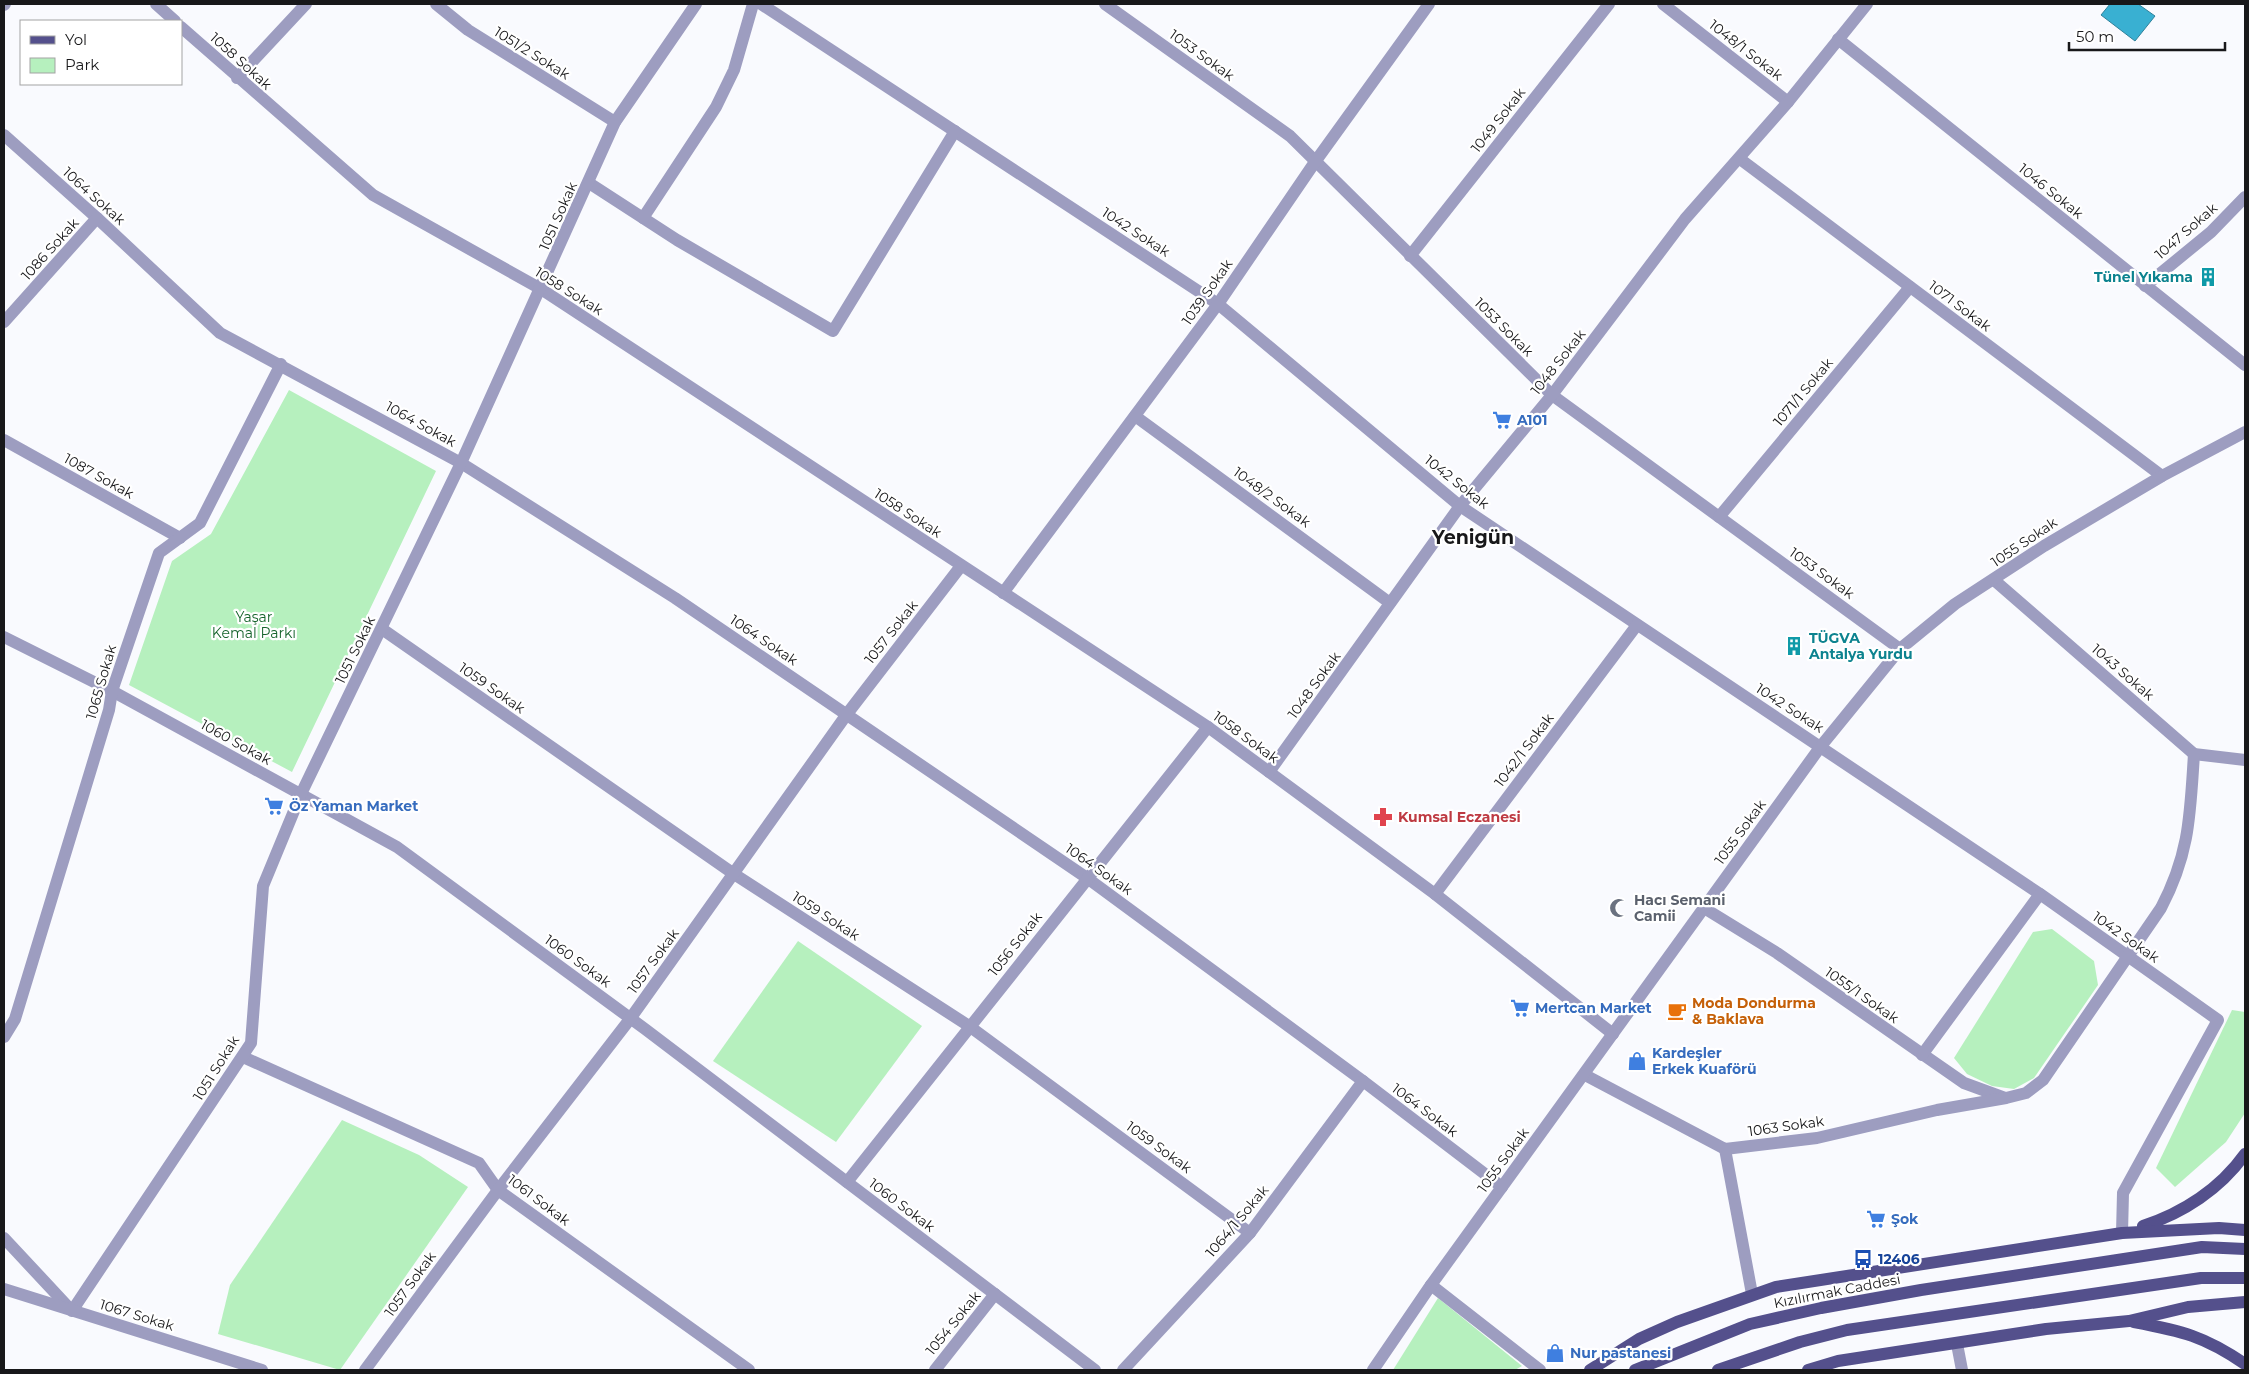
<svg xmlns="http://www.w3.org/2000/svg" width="2249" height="1374" font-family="Montserrat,sans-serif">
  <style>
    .green { fill: #b6f0be }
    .water { fill: #39b0d2; stroke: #2f829b }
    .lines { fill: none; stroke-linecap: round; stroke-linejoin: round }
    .minor { stroke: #9d9dc0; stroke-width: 12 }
    .major { stroke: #54508c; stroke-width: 12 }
    .labels { text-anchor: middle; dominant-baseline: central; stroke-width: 4.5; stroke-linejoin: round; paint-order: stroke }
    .street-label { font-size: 14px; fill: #18181a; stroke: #fff }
    .culture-label { font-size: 14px; font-weight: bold; fill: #0d838f; stroke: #fff; text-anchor: end }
    .shop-label { font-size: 14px; font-weight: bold; fill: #366cbe; stroke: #fff; text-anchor: start }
    .park-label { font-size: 14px; fill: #16642c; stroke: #fff }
    .health-label { font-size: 14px; font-weight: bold; fill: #be3a42; stroke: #fff; text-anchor: start }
    .worship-label { font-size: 14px; font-weight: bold; fill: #5b616d; stroke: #fff; text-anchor: start }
    .food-label { font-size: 14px; font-weight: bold; fill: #c56008; stroke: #fff; text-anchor: start }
    .transit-label { font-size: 14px; font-weight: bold; fill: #164399; stroke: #fff; text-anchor: start }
    .district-label { font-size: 19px; font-weight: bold; fill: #18181a; stroke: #fff }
  </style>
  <rect width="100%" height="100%" fill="#f9fafe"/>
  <g class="green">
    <path d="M289,390L436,471L292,772L129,685L172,561L211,534Z"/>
    <path d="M2052,929L2094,961L2098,985L2034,1078L2014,1089L1992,1086L1967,1074L1954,1058L2033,932Z"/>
    <path d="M798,941L922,1026L836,1142L713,1061Z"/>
    <path d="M2232,1010L2245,1012V1113L2226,1142L2175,1187L2156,1168Z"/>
    <path d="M342,1120L419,1155L468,1187L340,1370L218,1334L230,1285Z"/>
    <path d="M1438,1298L1522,1366L1515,1370H1393Z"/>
  </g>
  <path class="water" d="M2110,4H2138L2155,16L2135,41L2101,15Z"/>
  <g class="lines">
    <g class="minor">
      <path d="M156,4L175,21"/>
      <path d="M436,4L468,30L615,122"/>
      <path d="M761,4L1218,304L1460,506L2040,894L2218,1020L2123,1193L2122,1233"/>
      <path d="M1105,4L1290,136L1552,395L1900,649"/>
      <path d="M1663,4L1788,102"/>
      <path d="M4,5L5,4"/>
      <path d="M181,27L373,195L541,289L1208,727L1435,894L1613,1034"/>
      <path d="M1838,39L2245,365"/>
      <path d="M237,78L306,4"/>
      <path d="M4,135L97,218L220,333L461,463L675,598L1087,878L1363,1081L1502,1187"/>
      <path d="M1740,159L2162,476"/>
      <path d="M589,183L677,240L833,331L955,131"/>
      <path d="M643,218L716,107L734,70L753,4"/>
      <path d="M1410,256L1609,4"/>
      <path d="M2145,286L2211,232L2245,197"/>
      <path d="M4,322L97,218"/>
      <path d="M1135,416L1390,603"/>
      <path d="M4,440L180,538"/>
      <path d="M1719,517L1910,287"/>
      <path d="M1994,580L2194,754L2245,760"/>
      <path d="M1003,593L1218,304L1315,162L1429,4"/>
      <path d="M382,629L734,874L969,1026L1250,1233"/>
      <path d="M4,637L112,691L397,847L645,1029L1095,1370"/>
      <path d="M1269,772L1460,506L1552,395L1685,219L1788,102L1867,4"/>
      <path d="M1435,894L1637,625"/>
      <path d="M1704,908L1777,953L1964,1083L2005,1098"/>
      <path d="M4,1037L15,1019L109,710L112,691L159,553L200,523L281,364"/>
      <path d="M1922,1055L2040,894"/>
      <path d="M243,1057L479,1163L498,1190L749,1370"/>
      <path d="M1585,1075L1725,1149L1817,1138L1937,1110L2006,1098L2026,1093L2043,1080L2161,908C2190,853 2190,814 2194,754"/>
      <path d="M1725,1149L1752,1294"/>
      <path d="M847,1182L1208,727"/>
      <path d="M4,1238L72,1311L251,1043L263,886L301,794L461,463L615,122L696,4"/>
      <path d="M1431,1285L1540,1370"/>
      <path d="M4,1289L262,1370"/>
      <path d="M1957,1344L1962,1370"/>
      <path d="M365,1370L498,1190L630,1019L847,714L961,566"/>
      <path d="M935,1370L995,1294"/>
      <path d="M1123,1370L1250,1233L1363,1081"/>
      <path d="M1373,1370L1431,1285L1821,746L1900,649L1955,604L2044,546L2162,476L2245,432"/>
    </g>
    <g class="major">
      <path d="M2143,1226C2183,1213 2220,1189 2245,1154"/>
      <path d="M2134,1322C2182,1331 2204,1336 2245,1364"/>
      <path d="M1590,1370L1639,1339L1677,1322L1776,1287L2122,1233L2219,1228L2245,1230"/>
      <path d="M1635,1370L1750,1324L1821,1308L1921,1290L2202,1247L2245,1249"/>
      <path d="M1718,1370L1800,1342L1847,1330L2201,1278H2245"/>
      <path d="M1808,1370L1838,1361L2046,1329L2129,1321L2188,1307L2245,1302"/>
    </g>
  </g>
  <defs>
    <g id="building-bare" transform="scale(1.5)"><path d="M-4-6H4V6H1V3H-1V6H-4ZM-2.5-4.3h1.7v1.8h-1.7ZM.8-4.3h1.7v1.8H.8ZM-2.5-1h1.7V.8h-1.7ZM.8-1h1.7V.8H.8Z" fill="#0f9aa8" stroke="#fff" stroke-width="2.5" paint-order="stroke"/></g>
    <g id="supermarket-bare" transform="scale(1.5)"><path d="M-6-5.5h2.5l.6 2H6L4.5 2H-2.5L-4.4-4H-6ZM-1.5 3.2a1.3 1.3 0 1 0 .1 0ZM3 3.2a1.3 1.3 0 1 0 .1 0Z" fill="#3f7fe0" stroke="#fff" stroke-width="2.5" paint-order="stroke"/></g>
    <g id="pharmacy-bare" transform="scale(1.5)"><path d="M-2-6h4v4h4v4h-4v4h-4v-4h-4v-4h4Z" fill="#e0444e" stroke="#fff" stroke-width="2.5" paint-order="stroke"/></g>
    <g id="mosque-bare" transform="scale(1.5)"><path d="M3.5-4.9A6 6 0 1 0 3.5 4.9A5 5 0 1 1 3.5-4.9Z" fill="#6b7280" stroke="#fff" stroke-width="2.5" paint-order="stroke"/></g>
    <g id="cafe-bare" transform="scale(1.5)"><path d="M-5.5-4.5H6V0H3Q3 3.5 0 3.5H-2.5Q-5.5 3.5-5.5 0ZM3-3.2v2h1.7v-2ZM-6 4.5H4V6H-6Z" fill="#e8710a" stroke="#fff" stroke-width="2.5" paint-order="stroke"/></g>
    <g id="shop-bare" transform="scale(1.5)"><path d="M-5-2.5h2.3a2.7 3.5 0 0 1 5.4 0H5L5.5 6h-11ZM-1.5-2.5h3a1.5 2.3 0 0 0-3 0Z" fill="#3f7fe0" stroke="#fff" stroke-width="2.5" paint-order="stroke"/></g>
    <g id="bus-bare" transform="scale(1.5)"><path d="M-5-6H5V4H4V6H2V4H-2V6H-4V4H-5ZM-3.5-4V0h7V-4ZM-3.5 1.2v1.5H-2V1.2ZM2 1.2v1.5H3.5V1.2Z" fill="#1a4fb4" stroke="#fff" stroke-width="2.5" paint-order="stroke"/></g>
  </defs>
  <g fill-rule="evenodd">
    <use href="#building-bare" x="2208" y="277"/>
    <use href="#supermarket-bare" x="1502" y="420"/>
    <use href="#building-bare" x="1794" y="646"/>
    <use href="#supermarket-bare" x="274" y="806"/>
    <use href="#pharmacy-bare" x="1383" y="817"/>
    <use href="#mosque-bare" x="1619" y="908"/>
    <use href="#supermarket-bare" x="1520" y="1008"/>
    <use href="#cafe-bare" x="1677" y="1011"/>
    <use href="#shop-bare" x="1637" y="1061"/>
    <use href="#supermarket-bare" x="1876" y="1219"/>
    <use href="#bus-bare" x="1863" y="1259"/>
    <use href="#shop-bare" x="1555" y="1353"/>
  </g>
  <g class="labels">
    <g class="street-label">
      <text transform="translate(1746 50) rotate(38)">1048/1 Sokak</text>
      <text transform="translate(532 53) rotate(32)">1051/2 Sokak</text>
      <text transform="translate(1202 55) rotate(36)">1053 Sokak</text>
      <text transform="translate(241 61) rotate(42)">1058 Sokak</text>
      <text transform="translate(1498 120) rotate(-52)">1049 Sokak</text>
      <text transform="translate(2051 191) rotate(39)">1046 Sokak</text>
      <text transform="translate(94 196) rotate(42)">1064 Sokak</text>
      <text transform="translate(558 216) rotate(-66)">1051 Sokak</text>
      <text transform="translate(2186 231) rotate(-41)">1047 Sokak</text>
      <text transform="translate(1136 232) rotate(33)">1042 Sokak</text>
      <text transform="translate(50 249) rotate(-48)">1086 Sokak</text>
      <text transform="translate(569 291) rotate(32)">1058 Sokak</text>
      <text transform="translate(1207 292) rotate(-55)">1039 Sokak</text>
      <text transform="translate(1960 306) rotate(37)">1071 Sokak</text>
      <text transform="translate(1504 327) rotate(45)">1053 Sokak</text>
      <text transform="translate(1558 362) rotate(-52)">1048 Sokak</text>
      <text transform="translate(1803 392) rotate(-50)">1071/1 Sokak</text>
      <text transform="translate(421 424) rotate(29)">1064 Sokak</text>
      <text transform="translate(99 476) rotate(29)">1087 Sokak</text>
      <text transform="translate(1457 482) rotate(38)">1042 Sokak</text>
      <text transform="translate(1272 497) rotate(36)">1048/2 Sokak</text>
      <text transform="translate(908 513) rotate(33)">1058 Sokak</text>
      <text transform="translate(2024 542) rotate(-34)">1055 Sokak</text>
      <text transform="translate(1822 573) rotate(36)">1053 Sokak</text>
      <text transform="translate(891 632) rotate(-52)">1057 Sokak</text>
      <text transform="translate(764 640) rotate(34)">1064 Sokak</text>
      <text transform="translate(355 650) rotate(-64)">1051 Sokak</text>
      <text transform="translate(2123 672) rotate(41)">1043 Sokak</text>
      <text transform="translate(101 682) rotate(-74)">1065 Sokak</text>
      <text transform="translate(1314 685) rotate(-54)">1048 Sokak</text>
      <text transform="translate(492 688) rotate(35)">1059 Sokak</text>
      <text transform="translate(1790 708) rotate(33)">1042 Sokak</text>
      <text transform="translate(1246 737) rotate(36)">1058 Sokak</text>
      <text transform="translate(236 742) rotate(29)">1060 Sokak</text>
      <text transform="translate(1524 750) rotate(-53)">1042/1 Sokak</text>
      <text transform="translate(1740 832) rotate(-54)">1055 Sokak</text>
      <text transform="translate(1099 869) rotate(35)">1064 Sokak</text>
      <text transform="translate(826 916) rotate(33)">1059 Sokak</text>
      <text transform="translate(2126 937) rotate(35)">1042 Sokak</text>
      <text transform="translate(1015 944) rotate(-52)">1056 Sokak</text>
      <text transform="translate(578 961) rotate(36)">1060 Sokak</text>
      <text transform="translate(653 961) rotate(-54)">1057 Sokak</text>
      <text transform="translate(1862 995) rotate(35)">1055/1 Sokak</text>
      <text transform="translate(216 1068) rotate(-58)">1051 Sokak</text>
      <text transform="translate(1425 1110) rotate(37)">1064 Sokak</text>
      <text transform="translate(1786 1126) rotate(-8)">1063 Sokak</text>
      <text transform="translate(1159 1147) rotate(36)">1059 Sokak</text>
      <text transform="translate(1503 1160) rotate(-54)">1055 Sokak</text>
      <text transform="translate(539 1200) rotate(37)">1061 Sokak</text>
      <text transform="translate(902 1205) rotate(37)">1060 Sokak</text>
      <text transform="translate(1237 1221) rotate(-50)">1064/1 Sokak</text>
      <text transform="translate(410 1284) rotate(-54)">1057 Sokak</text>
      <text transform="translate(1837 1291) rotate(-11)">Kızılırmak Caddesi</text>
      <text transform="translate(137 1315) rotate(17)">1067 Sokak</text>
      <text transform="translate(953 1323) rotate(-51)">1054 Sokak</text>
    </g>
    <g class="culture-label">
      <text x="2193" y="277">Tünel Yıkama</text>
      <text x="1809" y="638" text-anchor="start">TÜGVA<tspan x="1809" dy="16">Antalya Yurdu</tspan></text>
    </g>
    <g class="shop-label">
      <text x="1517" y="420">A101</text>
      <text x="289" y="806">Öz Yaman Market</text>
      <text x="1535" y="1008">Mertcan Market</text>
      <text x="1652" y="1053">Kardeşler<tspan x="1652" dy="16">Erkek Kuaförü</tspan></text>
      <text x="1891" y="1219">Şok</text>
      <text x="1570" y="1353">Nur pastanesi</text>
    </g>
    <g class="park-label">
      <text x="254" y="617">Yaşar<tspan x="254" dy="16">Kemal Parkı</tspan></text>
    </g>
    <g class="health-label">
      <text x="1398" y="817">Kumsal Eczanesi</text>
    </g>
    <g class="worship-label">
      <text x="1634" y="900">Hacı Semani<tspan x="1634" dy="16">Camii</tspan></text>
    </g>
    <g class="food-label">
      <text x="1692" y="1003">Moda Dondurma<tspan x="1692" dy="16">&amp; Baklava</tspan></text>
    </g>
    <g class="transit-label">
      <text x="1878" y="1259">12406</text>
    </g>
    <g class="district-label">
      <text x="1473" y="537">Yenigün</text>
    </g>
  </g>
  <rect width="2249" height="1374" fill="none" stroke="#18181a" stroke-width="10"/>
  <rect x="20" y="20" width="162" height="65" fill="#ffffff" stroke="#a3a3a3"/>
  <rect x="30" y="36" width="25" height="8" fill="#54508c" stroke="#a3a3a3"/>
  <text x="65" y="45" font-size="15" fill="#18181a">Yol</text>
  <rect x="30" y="58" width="25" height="15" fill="#b6f0be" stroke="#a3a3a3"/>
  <text x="65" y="70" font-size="15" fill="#18181a">Park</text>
  <path d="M2069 42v8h156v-8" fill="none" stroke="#18181a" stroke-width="2.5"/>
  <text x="2076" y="42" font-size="15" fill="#18181a" stroke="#ffffff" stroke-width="4" paint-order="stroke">50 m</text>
</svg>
